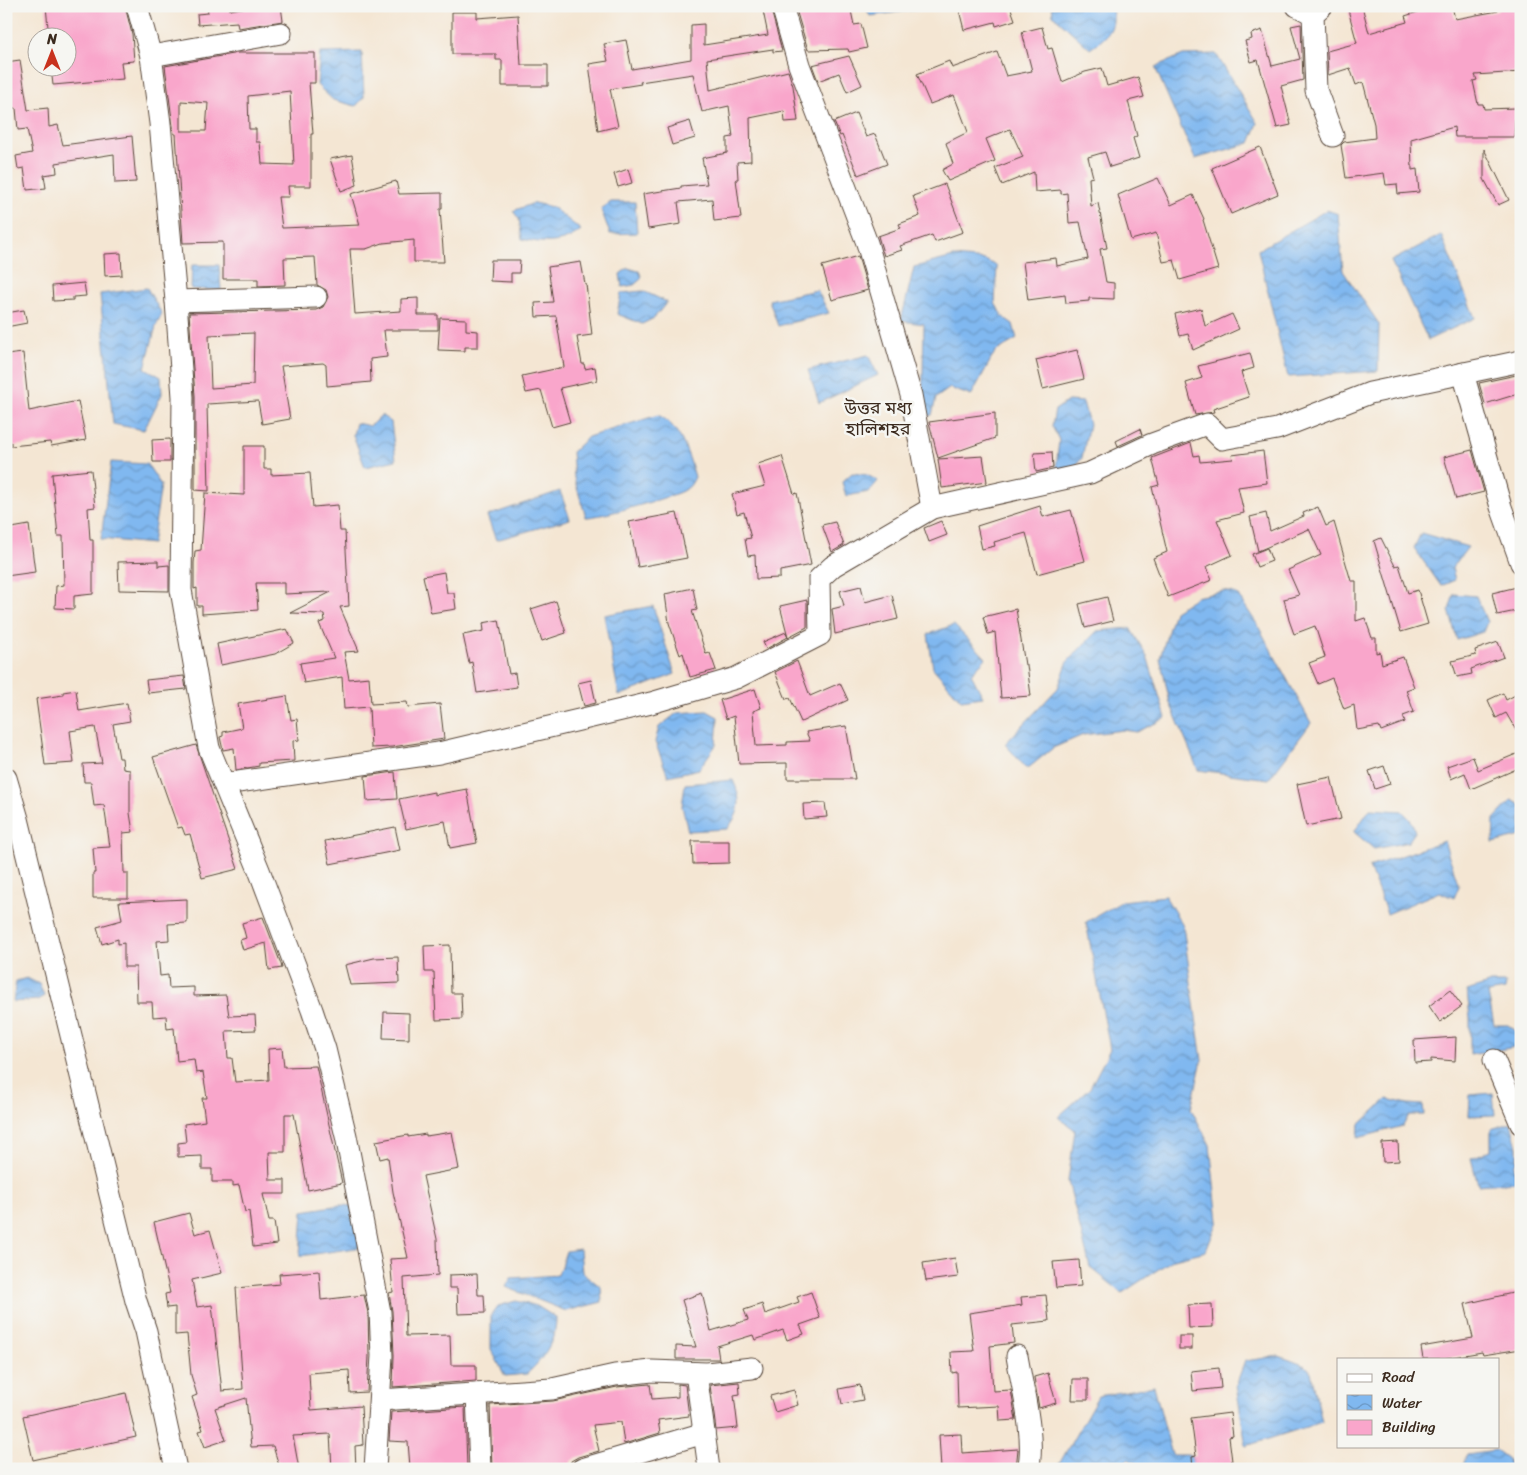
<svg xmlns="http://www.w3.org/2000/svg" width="1527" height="1475" font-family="Sriracha,'Noto Sans Bengali',sans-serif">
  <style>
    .water { fill: url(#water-waves); stroke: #5e7187 }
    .building { fill: #f9a6cb; fill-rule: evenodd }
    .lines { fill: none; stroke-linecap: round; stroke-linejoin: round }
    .minor-casing { stroke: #574639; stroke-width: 23 }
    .minor { stroke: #fff; stroke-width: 21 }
    .labels { text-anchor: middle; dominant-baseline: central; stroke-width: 5; stroke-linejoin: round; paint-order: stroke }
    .neighbourhood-label { font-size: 18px; fill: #3b2a1e; stroke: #f6f6f2 }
  </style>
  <defs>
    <pattern id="water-waves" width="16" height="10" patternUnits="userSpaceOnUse" patternTransform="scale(1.25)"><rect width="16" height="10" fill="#80b8f0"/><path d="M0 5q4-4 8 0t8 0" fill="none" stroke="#6a96c2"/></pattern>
  </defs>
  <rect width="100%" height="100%" fill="#f6f6f2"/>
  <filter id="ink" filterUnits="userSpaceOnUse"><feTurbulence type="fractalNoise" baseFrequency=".02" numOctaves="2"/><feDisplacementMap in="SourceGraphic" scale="10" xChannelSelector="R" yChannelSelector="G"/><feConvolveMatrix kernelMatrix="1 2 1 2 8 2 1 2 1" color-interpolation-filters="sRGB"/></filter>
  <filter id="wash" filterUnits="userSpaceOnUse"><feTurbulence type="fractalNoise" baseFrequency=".0096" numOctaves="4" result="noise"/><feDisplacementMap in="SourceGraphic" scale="20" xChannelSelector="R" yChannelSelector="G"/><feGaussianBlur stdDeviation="1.12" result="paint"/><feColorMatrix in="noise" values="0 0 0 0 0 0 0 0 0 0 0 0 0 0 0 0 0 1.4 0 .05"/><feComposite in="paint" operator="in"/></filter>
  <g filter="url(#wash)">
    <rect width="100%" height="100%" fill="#f4e6d3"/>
    <g class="water">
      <path d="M865,6H929V8L870,16Z"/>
      <path d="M1052,6H1111C1118,28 1107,37 1090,49L1053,15Z"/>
      <path d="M362,52L364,97L356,106L333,100L317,85L320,53Z"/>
      <path d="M1216,54L1258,123L1250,143L1195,159L1155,67L1183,55Z"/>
      <path d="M611,202H635L637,233L610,234L601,209Z"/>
      <path d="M534,203L552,207L581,230C563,245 543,244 522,239L519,219L513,211Z"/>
      <path d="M1327,210L1338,214L1343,271L1379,324L1378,371L1288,377L1258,250Z"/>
      <path d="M1441,235L1475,318L1428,340L1391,261Z"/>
      <path d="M954,257L985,260L997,266L995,303L1003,317L1013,324L1017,339L995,352L971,396L950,388L936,398L932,415L922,418L924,324L901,321L914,267Z"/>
      <path d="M192,265H219L221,290L191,289Z"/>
      <path d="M628,268L639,271L642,278L634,285L622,287L620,274Z"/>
      <path d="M147,288L162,314L156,326L145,368L161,377L162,394L144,430L113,424L100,294Z"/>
      <path d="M817,290L829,313L778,326L769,300Z"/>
      <path d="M643,291L667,302L654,318L642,324L617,314L621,293Z"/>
      <path d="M868,355L878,375L819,403L808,370Z"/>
      <path d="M1068,401L1083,402L1089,424L1082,458L1070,473L1055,479L1059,440L1052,426L1055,410Z"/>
      <path d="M381,415L391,422L396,460L365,467L353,435L356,423L370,426Z"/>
      <path d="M658,415C680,425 689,456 695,477C693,481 691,486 686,489C677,496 597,518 586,517L574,478L572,452L588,437Z"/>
      <path d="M111,462L147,464L161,485L152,544L101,539Z"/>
      <path d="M852,473L867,475L878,481L869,492L846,496L842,482Z"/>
      <path d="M560,491L570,519L496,540L487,516Z"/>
      <path d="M1421,533L1468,547L1452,568L1455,580L1441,586L1414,548Z"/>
      <path d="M1224,591L1237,594L1257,624L1311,723L1269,779L1198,770L1170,703L1160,658L1174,611L1196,597Z"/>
      <path d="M1454,594L1476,596L1487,622L1483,632L1457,640L1449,610Z"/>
      <path d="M653,606L675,674L619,696L604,615Z"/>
      <path d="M954,625L986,658L971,674L983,697L961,700L933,668L928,634Z"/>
      <path d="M1130,628L1147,656L1166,718L1137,732L1123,730L1083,735L1053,748L1027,769L1005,744L1058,688L1068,661L1097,631Z"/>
      <path d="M707,711L718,717L716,745L699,769L668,776L655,742L659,727L677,713Z"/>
      <path d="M733,780C742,800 741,812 727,829L688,831L682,806L685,784Z"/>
      <path d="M1512,800L1521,805V836L1493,843L1494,819Z"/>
      <path d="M1370,809L1402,811L1411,820L1415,832L1408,842L1374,849L1354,832Z"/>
      <path d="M1444,841L1459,886L1454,898L1439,892L1387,914L1369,867Z"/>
      <path d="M1165,896L1183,926L1202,1060L1191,1109L1210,1145L1218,1221L1206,1251L1174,1259L1122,1293L1090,1267L1068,1181L1075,1130L1058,1117L1090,1088L1110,1049L1086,922L1123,901Z"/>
      <path d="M27,978L39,984L44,996L37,1000L13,1002L16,981Z"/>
      <path d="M1491,983H1506L1505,990L1488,993L1494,1025H1508L1521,1035V1046L1470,1055V1018L1467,991Z"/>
      <path d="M1493,1093L1495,1115L1469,1116L1470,1095Z"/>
      <path d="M1387,1099L1408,1104L1423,1105L1424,1115H1409L1403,1126L1358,1138L1359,1125Z"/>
      <path d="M1511,1123L1517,1146V1161L1514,1165L1515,1182L1478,1185L1471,1158L1491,1150V1129Z"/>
      <path d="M340,1205L355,1206L363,1247L300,1256L303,1211Z"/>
      <path d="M580,1249L582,1272L601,1287L602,1302L566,1311L506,1287L511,1278L558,1275L566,1251Z"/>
      <path d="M516,1301L537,1306L556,1318C556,1341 543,1359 527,1374L505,1376L491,1349V1315L498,1306Z"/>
      <path d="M1279,1356L1306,1366L1311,1372L1322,1422L1246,1446L1236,1385L1245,1361Z"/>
      <path d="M1154,1386L1172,1455H1191L1195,1469H1145L1128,1459L1118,1469H1068L1058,1466L1098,1396Z"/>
      <path d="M1496,1450L1508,1459L1510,1469H1462L1467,1454Z"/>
    </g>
    <g id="blocks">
      <g class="building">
        <path d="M46,6H125L132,34L134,61L121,62L123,79L53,85L51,68H68V38H49Z"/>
        <path d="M207,6H230V10L253,6H281L283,21L238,28L237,22L198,25L197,14L208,13Z"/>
        <path d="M762,6H770L782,51L773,52V49L707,59L710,90L788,71L793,86L798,121L785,122L784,111L750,118L751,161L737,162L738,179H736L741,218L714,221L712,199L678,202L681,224L648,229L643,194L681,188V186L707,184L702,158L727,153V138L733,137L729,106L702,112L693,74L640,82L641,84L610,89L618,126L598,131L589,64L608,61L604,44L626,40L632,69L691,59V25L704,24V45L768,35Z"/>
        <path d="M795,6H850L854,25L861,24L867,48L849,52L848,49L808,50Z"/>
        <path d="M958,6H1010L1015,20L996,26L995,22L964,30Z"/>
        <path d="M1347,6H1362L1369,33L1407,22L1405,16L1437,6H1452L1455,19L1498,11V7H1521V72L1475,75L1477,80L1473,81L1478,104H1483L1484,109L1516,108L1514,137H1455L1454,127L1411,139L1412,170L1417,169L1419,192L1398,194L1397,184L1386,185L1384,173L1346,178L1341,145L1344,142L1375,138L1374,124L1363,82L1356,85L1350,68L1328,75L1327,51L1357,43Z"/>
        <path d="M452,12H477V18L518,15L521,65H548V86H502V60H496V54H452Z"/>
        <path d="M1301,24L1303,80L1281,86L1291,125L1277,128L1258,60L1251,62L1245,41L1252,39L1251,34L1262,30L1272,66L1300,59L1291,26Z"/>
        <path d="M1042,27L1048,49L1052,48L1062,82L1085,72L1102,68L1107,86L1138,77L1144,97L1128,101L1137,136L1133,138L1139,158L1110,167L1105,152L1088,157L1093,177L1089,178L1091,206L1098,203L1107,248L1100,249L1106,282L1114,283V299L1089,298V301L1066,303L1065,295L1028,300L1023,262L1056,258L1057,266L1088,259L1080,222L1069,223L1067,193L1061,194V190L1035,192L1034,172L1002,185L995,168L1023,157L1010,129L986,139L995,161L948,181L942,170L953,164L946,143L968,132L954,95L930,104L917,74L949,61L952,68L997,52L1006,76L1032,71L1022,32Z"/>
        <path d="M238,53H315V83H309L313,134H311V186H288L289,197H278L282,228L360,225L351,194L396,181L399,194L442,193V209H440L444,262H414V240L383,243L366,249H350L355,314L401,311V299L418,298V315H438V330H384L387,357L370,359L371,382L327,386L326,365L323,363L281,366L290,419L262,424L258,401L207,404L209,491L195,490V396L189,313L316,310L323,307L328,297L326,290L317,285L315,257L284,258L285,285L258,286V279H223V242L183,243L176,134H174L165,66ZM290,91L294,165L262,164L260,142H256V129H249L248,96ZM181,101L208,103L206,131H181ZM254,333L253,385L211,388L209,335Z"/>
        <path d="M849,56L862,85L847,92L839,73L818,81L812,65Z"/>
        <path d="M20,60L28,110L48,108L49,127L58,125L63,145L132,136L136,182L115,183L114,154L56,163L57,173L44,175L46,188L27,190L24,168L18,169L16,156L32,153L27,129L18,130L16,108H11L6,80V62Z"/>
        <path d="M856,113L866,137L875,134L887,164L858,175L842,135L840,136L834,122Z"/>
        <path d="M690,121L695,138L672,145L667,128Z"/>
        <path d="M1260,147L1278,194L1231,214L1212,168Z"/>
        <path d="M1484,149L1509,200L1498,205L1484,179Z"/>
        <path d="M352,155L357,185L341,191L330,159Z"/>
        <path d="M628,169L632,183L618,187L614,174Z"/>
        <path d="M1158,178L1171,205L1193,195L1204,219L1203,220L1218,269L1180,280L1174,260L1163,262L1156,233L1131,240L1118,195Z"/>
        <path d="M945,184L963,232L935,242L932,235L900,246L902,250L884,256L878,236L901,228L899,224L920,216L913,196Z"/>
        <path d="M121,253L122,275L105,276L104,254Z"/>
        <path d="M858,256L868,290L832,300L822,266Z"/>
        <path d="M491,260H520L519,273H511V282L490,281Z"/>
        <path d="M581,262L585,284H586L592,335L577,337L582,364H584L585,369L595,367L597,380L560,388L570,422L552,427L541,390L526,393L522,376L564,367L556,316L536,317L535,303L553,302L548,267Z"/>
        <path d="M84,283L86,296L73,297V300L53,301L52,286Z"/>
        <path d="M1201,308L1205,326L1232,314L1239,329L1193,350L1188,334L1180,336L1175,314Z"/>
        <path d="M24,310L27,323L6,327V313Z"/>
        <path d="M440,318L466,319V330L478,331V347H465V351L438,350Z"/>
        <path d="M1077,350L1084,379L1043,389L1036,360Z"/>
        <path d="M23,353L29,411L78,401L86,440L51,446L50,442L11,446V442L6,443V355Z"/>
        <path d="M1250,353L1254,368L1241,372L1249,397L1213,409L1214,412L1195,415L1186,383L1202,378L1198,366Z"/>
        <path d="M1521,374V393L1485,404L1479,383Z"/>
        <path d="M995,413V438L938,458L929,422Z"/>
        <path d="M1140,429L1142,435L1118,446L1116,441Z"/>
        <path d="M170,439V462H153L152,440Z"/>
        <path d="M1191,443L1194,456L1199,455L1200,462L1233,459L1232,455L1263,451L1267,483L1238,487L1244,513L1217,520L1232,555L1206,567L1212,580L1168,597L1153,558L1167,552L1152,487L1159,485L1152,458Z"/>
        <path d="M244,446H264V469H271V475L310,473L313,507L338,505L340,531H345L349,606L340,607L359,651L344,652L349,679L369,677L371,704L407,702L408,707L440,704L444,739L392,747L371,748L369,707L344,709L342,677L304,683L300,663L334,658L319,623L325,621L324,614L290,613L331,592L284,594V583H256L258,610L202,614V606H197V588L194,589V563L195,551L201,550L205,493L244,495Z"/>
        <path d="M1472,450L1484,492L1456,499L1444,457Z"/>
        <path d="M1052,452L1053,468L1036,472L1034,453Z"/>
        <path d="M782,456L794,494L797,493L811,565L780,571V578L756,579L755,555L748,556L745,539L751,538L744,512L737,514L732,494L765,486L758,464Z"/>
        <path d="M983,456L987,482L942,488L938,459Z"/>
        <path d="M91,470L95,507L88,508L90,540H93V594L74,596V609L55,608L56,586L64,585L63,536H58L52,474Z"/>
        <path d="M1040,506L1043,517L1071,510L1085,561L1037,574L1026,533L994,542L995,546L982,549L977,526Z"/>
        <path d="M1318,507L1326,526L1334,522L1351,581H1356V621L1365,618L1372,638H1376V653L1380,652L1382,664L1403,657L1414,687L1406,690L1414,712L1403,716L1405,722L1381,731L1379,726L1357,730L1354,705L1344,709L1332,678L1318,684L1309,663L1325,657L1315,626L1294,634L1289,620L1284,599L1299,595L1288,570L1321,555L1309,529L1258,551L1250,517L1266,513L1270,531L1304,516L1303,513Z"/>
        <path d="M677,513L687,558L638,567L629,522Z"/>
        <path d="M941,521L947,535L929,542L924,528Z"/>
        <path d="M835,522L844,545L832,552L822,525Z"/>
        <path d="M29,525L35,572L6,576V529Z"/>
        <path d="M1381,538L1395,566L1399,565L1408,593L1418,590L1428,624L1401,632L1374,541Z"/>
        <path d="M1267,548L1272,561L1257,567L1252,554Z"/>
        <path d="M158,561V566L169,565V591L119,590L118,562Z"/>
        <path d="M444,572L447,593H454L456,609L431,613L423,576Z"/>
        <path d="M861,586L865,602L892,595L898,619L835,634L832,609L844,606L840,591Z"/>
        <path d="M1521,586V610L1497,615L1492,593Z"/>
        <path d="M693,588L697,610L692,611L706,654L710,653L716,670L690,677L683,653L680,655L669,623L665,594Z"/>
        <path d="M1107,597L1113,621L1085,628L1079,604Z"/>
        <path d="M807,600V627L788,637L780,606Z"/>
        <path d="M556,601L566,633L542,641L531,609Z"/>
        <path d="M1016,609L1025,665H1027L1031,696L1001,698L995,632L988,634L983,617Z"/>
        <path d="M499,620L509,674L515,673L517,687L477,693L472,662L469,663L463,635L484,631L483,623Z"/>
        <path d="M287,629L294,643L275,654L221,665L217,644Z"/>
        <path d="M786,632L788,637L766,649L763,642Z"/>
        <path d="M1498,642L1504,657L1471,669L1472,674L1457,677L1452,661L1476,655L1475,650Z"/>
        <path d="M797,661L810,696L840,683L848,700L801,722L790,698L786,699L775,672Z"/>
        <path d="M184,676L186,689L148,693L146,680Z"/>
        <path d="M591,680L596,703L584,706L578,683Z"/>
        <path d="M755,689L761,708L753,711L756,746L787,745V742L810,741L806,732L846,726L855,779H787V763L739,764L734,716L726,719L720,700Z"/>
        <path d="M76,690L79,711L127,703L130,721L113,724L119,758H122L123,769L130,770V813L133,832L123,833L124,873H128V898H93V873H95L93,848L110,847L104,805L94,806L91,782H84L83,764L102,763L95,727L70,731L74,763L45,765L36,699L63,695V692Z"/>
        <path d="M1521,692V739L1506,713L1496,718L1488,700L1503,693L1506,700Z"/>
        <path d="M287,696L291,720L297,719L299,740L293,741L294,761L259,763V766L236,770L234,748L223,750L220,737L223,736V732L242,728L238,704Z"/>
        <path d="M196,745L238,869L202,878L190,834L185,835L182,827L178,828L153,757Z"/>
        <path d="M1521,752V767L1471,789L1465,773L1451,779L1447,766L1473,757L1478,770Z"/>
        <path d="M1384,766L1390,784L1375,789L1369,771Z"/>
        <path d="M395,772L397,799L367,801L365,776Z"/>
        <path d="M1331,777L1341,819L1306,826L1297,784Z"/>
        <path d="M467,789L477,843L450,848L445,821L406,829L399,799L434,792V795Z"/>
        <path d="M825,803L827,817L804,819L803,804Z"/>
        <path d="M395,827L400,850L330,864L325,841Z"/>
        <path d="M692,841H729V863L693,864Z"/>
        <path d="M187,899V923L168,924L169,940L157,941L160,976L168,975L169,988L194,987V996L226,995L229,1016L255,1015L256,1030L226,1031L228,1058H232L235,1082L269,1080L268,1049L282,1048L284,1067L316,1066L342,1183L308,1190L294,1114H285V1152H269L270,1180H285V1194H263L269,1221H274L277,1244L253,1247L249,1211L245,1212L239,1185L233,1186V1182H212V1169H202V1156L178,1157V1143L186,1142L184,1124L205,1121L202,1098H207L203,1072L196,1073L194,1059L177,1061L174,1028L167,1029L166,1016L153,1017L152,1002H137L136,967H124V943L118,944V939L102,944L97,927L122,920L119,902Z"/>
        <path d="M263,917L281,964L282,968L269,970L266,943L243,950L240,940L246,938L242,923Z"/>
        <path d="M450,945L451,993H461L462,1019L436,1020L434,972H425L424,946Z"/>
        <path d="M398,957L399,983L350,985L345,965L374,958Z"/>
        <path d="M1450,990L1462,1006L1440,1022L1429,1006Z"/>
        <path d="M384,1012L409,1013V1039L383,1038Z"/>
        <path d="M1456,1037L1455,1061L1431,1059V1062L1415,1063L1414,1040Z"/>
        <path d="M452,1132L459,1169L423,1176L437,1239L438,1275L404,1278L406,1336L450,1335L451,1365H476V1381L393,1387L394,1355L392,1311L389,1293L393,1292L390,1259L408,1258L393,1192L388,1157L380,1159L376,1141L408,1135V1137L426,1134V1136Z"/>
        <path d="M1398,1142L1399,1161L1383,1162L1382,1143Z"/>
        <path d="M189,1213L195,1234L210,1230L222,1273L192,1280L197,1307L212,1305L222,1391L243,1389L236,1288L280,1284L279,1274L319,1271L321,1300L364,1295L368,1313L369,1356L367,1392L350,1393L349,1370L309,1373L311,1410L361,1406L363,1445L355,1446L356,1469H332L330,1434L293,1436L299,1469H280L273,1446L251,1447L246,1398L215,1408L226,1440L205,1447L199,1431L203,1430L192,1397L197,1395L191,1375L187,1334L175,1335V1307L167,1308L165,1294L170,1293L154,1222Z"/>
        <path d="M955,1258L958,1277L926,1281L923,1263Z"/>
        <path d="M1079,1260L1081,1286L1056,1288L1053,1262Z"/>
        <path d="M477,1274L478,1295H484L485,1313L458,1314L457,1288H449V1275Z"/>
        <path d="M1521,1291V1349L1483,1355L1482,1352L1442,1359H1423L1421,1347L1473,1338L1465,1304Z"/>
        <path d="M811,1292L820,1318L800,1325L804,1334L787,1340L783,1330L755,1340L753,1335L717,1346L719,1359H676V1346L696,1347L682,1300L702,1293L711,1331L748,1320L744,1310L762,1304L765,1314L799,1302L797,1297Z"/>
        <path d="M1046,1295L1049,1321L1012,1325L1014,1343L990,1346L993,1391L1011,1390L1016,1420L1000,1421L999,1406L958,1408L957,1372L952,1373L951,1352L974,1351L969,1313L1022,1305L1021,1297Z"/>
        <path d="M1212,1304L1213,1327L1189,1328L1188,1305Z"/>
        <rect x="1179" y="1336" width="13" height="13"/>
        <path d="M1219,1368L1221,1388L1193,1391L1191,1371Z"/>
        <path d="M1048,1373L1056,1403L1039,1408L1034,1377Z"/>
        <path d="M1073,1379H1088V1400H1072Z"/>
        <path d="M739,1382L740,1394L734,1395L738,1428L716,1430L710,1385Z"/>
        <path d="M650,1384L652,1399L678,1397V1384L685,1385L689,1416L658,1420L660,1433L624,1444L621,1422L593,1425L599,1451L578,1457L571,1461V1464L533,1469H492L490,1405L553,1401L617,1387Z"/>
        <path d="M860,1385L863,1400L842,1404L839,1389Z"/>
        <path d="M794,1390L798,1405L775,1412L770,1396Z"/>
        <path d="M126,1393L136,1437L33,1460L23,1416Z"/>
        <path d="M465,1407L467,1468L410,1467L408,1442L389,1441L391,1412Z"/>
        <path d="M1230,1413L1233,1436L1229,1437L1233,1469H1193L1192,1457L1196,1456L1191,1418Z"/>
        <path d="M961,1434L962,1453L1018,1449L1016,1468L941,1469L939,1435Z"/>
      </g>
    </g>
  </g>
  <g filter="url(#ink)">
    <use href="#blocks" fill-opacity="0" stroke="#574639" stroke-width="1"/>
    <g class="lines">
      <g class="minor-casing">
        <g id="minor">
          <path d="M137,6L151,56L160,123L176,301L183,397L181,590L209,748L259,870L312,1010L325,1049L346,1136L380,1312L382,1356L375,1469"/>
          <path d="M782,6L799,65L867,243L911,395L932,508"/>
          <path d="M1297,6L1313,14"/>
          <path d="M1322,6L1313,14L1316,90L1333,136"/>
          <path d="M151,56L281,33"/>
          <path d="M176,301L316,297"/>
          <path d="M1463,373L1501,507L1521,563"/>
          <path d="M6,778L18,819L136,1301L146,1331L176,1469"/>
          <path d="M224,784L439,753L651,703L736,678L820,635L819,579L833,566L932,508L1090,473L1152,444L1207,424L1222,439L1277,429L1370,393L1521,361"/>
          <path d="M1494,1060L1521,1124"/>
          <path d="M1017,1356C1022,1386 1036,1441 1028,1469"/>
          <path d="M696,1373L709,1469"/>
          <path d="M477,1394L480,1469"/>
          <path d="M380,1400L552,1389L615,1375L652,1371L707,1373L752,1368"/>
          <path d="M582,1469L704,1433"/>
        </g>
      </g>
      <use href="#minor" class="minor"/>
    </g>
  </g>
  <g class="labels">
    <g class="neighbourhood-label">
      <text x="878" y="408">উত্তর মধ্য<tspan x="878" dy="21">হালিশহর</tspan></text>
    </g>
  </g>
  <rect width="1527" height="1475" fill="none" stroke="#f6f6f2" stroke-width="25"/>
  <rect x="1337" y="1358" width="162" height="90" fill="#f6f6f2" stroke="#aba49d"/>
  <rect x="1347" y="1374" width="25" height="8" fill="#ffffff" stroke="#aba49d"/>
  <text x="1382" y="1382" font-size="15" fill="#3b2a1e">Road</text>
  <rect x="1347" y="1395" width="25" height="15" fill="url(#water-waves)" stroke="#aba49d"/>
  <text x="1382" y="1408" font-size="15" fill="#3b2a1e">Water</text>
  <rect x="1347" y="1420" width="25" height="15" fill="#f9a6cb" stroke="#aba49d"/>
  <text x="1382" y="1432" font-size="15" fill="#3b2a1e">Building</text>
  <g transform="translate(52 52)"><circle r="24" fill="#f6f6f2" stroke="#aba49d"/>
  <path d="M0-4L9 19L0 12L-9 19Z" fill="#c8321e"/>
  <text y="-8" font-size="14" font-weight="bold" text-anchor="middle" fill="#3b2a1e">N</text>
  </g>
</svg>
